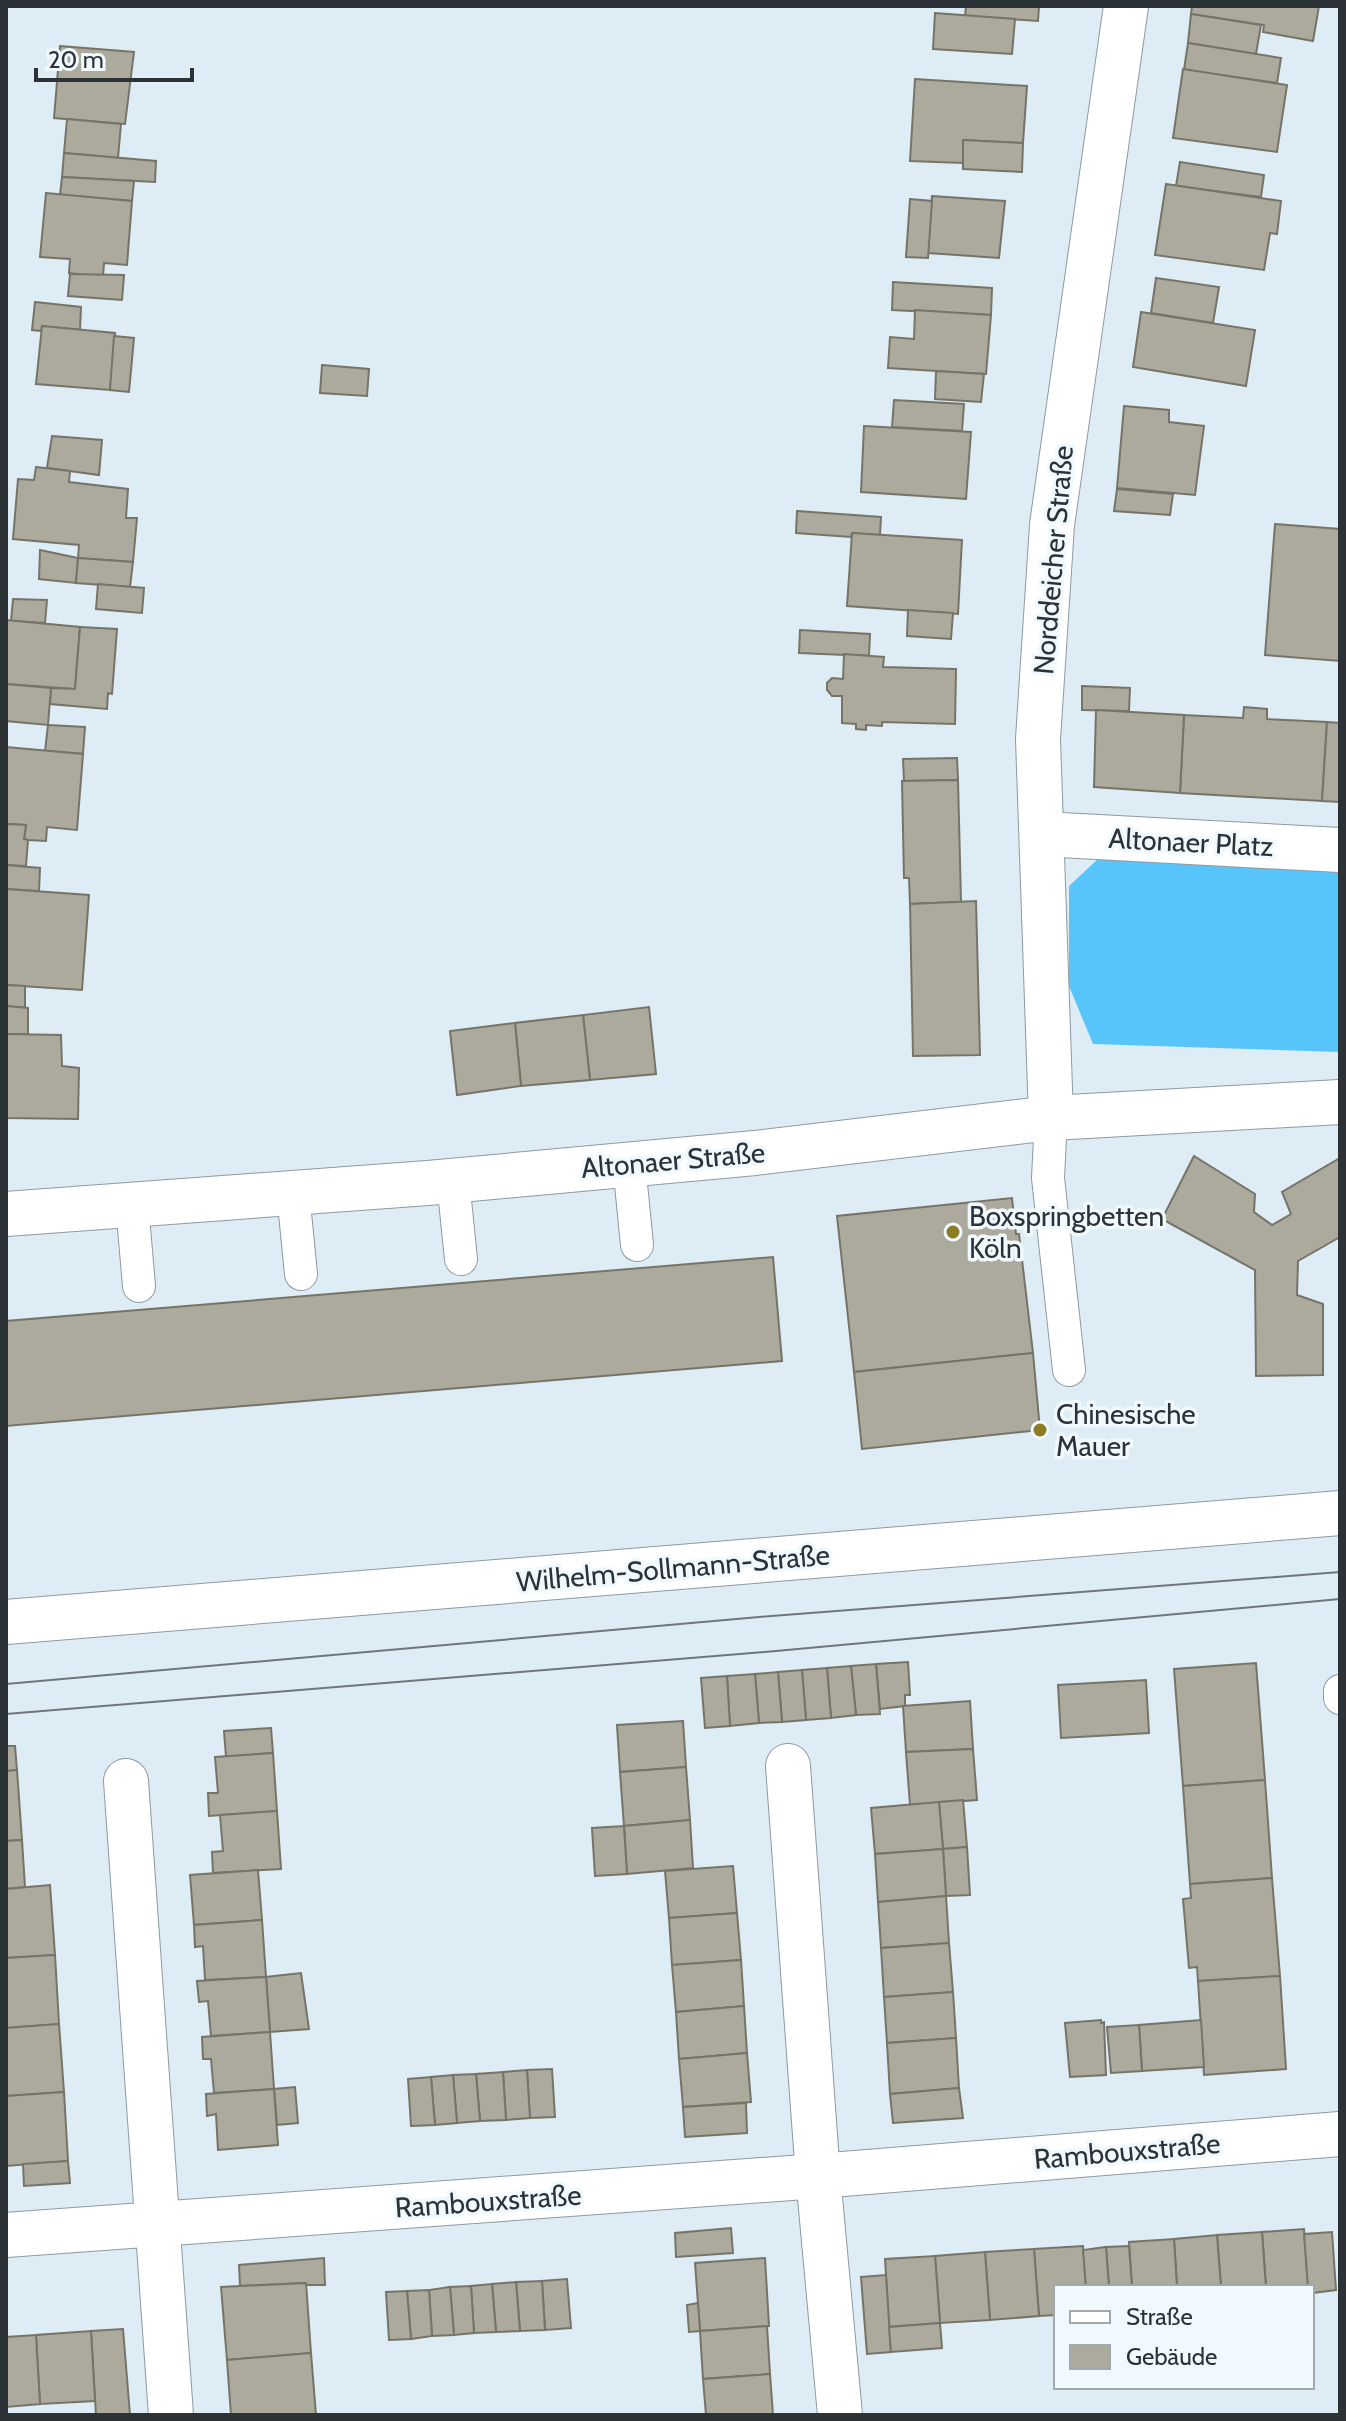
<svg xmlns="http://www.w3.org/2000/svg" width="1346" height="2421" font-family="Cabin,sans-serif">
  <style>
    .forest { fill: #57c5fa }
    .building { fill: #acaa9d; stroke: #767468; stroke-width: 2 }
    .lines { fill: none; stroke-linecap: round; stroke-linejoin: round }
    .lane-casing { stroke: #8d9aa2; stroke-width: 34 }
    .street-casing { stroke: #8d9aa2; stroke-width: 46 }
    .secondary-casing { stroke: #8d9aa2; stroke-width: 46 }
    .lane { stroke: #fff; stroke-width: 32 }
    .street { stroke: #fff; stroke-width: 44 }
    .secondary { stroke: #fff; stroke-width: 44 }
    .tram { stroke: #6e767c; stroke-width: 2 }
    .poi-dot { fill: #8c7d23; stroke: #f0f9fe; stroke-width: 3 }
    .labels { text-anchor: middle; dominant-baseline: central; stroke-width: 7; stroke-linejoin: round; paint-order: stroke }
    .street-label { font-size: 28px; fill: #2d3236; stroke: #f0f9fe }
    .poi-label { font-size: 28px; fill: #2d3236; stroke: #f0f9fe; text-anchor: start }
  </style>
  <rect width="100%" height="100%" fill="#deecf5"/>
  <path class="forest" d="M1099,858L1340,870V1052L1093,1044L1069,986V886Z"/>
  <g class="building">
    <path d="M966,6H1039L1038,21L965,16Z"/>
    <path d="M1192,6H1319L1313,41L1263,32L1264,25L1191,14Z"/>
    <path d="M935,13L1015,19L1012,54L933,49Z"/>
    <path d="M1191,14L1261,25L1256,54L1188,43Z"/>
    <path d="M1188,43L1281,58L1277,83L1184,70Z"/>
    <path d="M60,46L134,52L125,124L54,118Z"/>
    <path d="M1183,69L1287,85L1277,152L1173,138Z"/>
    <path d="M915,79L1027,86L1023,143L963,140V163L910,161Z"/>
    <path d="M67,119L121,124L118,158L64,153Z"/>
    <path d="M963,140L1023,143L1022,172L963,169Z"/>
    <path d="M64,153L156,161L155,182L62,177Z"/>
    <path d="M1180,162L1264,175L1261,197L1176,186Z"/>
    <path d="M62,177L134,181L132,201L60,195Z"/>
    <path d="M1166,184L1281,201L1277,234L1270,233L1264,270L1155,255Z"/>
    <path d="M46,193L132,201L127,265L104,263L103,277L69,273L70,259L40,257Z"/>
    <path d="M932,196L1005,201L999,258L928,253Z"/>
    <path d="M910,199L932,201L928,258L906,257Z"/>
    <path d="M70,274L124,275L122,300L68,296Z"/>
    <path d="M1156,278L1219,287L1213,323L1151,313Z"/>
    <path d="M893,282L992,288L991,315L892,310Z"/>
    <path d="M35,302L81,307L80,330L42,326L41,331L32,330Z"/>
    <path d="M915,310L991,315L986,374L888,368L890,337L914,339Z"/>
    <path d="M1141,312L1255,330L1246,386L1133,367Z"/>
    <path d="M42,326L115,333L110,390L36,384Z"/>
    <path d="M114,336L134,338L129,392L110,390Z"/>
    <path d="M322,365L369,369L367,396L320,393Z"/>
    <path d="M936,371L984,374L981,402L935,399Z"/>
    <path d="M894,400L964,404L962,431L892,427Z"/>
    <path d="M1124,406L1169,410V422L1204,426L1195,495L1117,488Z"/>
    <path d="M864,426L971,432L966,499L861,492Z"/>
    <path d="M52,436L102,440L99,475L47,468Z"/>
    <path d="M36,467L70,471L69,482L128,489L126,518H137L133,562L78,558L79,545L13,539L18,479L34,480Z"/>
    <path d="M1117,489L1173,494L1170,515L1114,511Z"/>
    <path d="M797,511L881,517L880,535L852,533L851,537L796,533Z"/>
    <path d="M1275,524L1340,529V661L1265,655Z"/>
    <path d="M852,533L962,540L958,614L847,606Z"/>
    <path d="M40,550L78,558L76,583L39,579Z"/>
    <path d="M78,558L133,562L130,587L76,583Z"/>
    <path d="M98,584L144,588L142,613L96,609Z"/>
    <path d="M13,599L47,600L45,623L11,621Z"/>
    <path d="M908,610L953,613L951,639L907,636Z"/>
    <path d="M6,620L80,627L75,689L6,684Z"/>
    <path d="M80,627L117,629L112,694L108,693L107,709L50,704L51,688L75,689Z"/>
    <path d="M800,630L870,634L869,656L799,653Z"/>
    <path d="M844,654L884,657L883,667L956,669L955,724L882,722V726L866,725V730L856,729V724L842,723V696H832L827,690V683L832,678L843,679Z"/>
    <path d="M6,684L51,688L48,725L6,721Z"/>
    <path d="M1082,686L1130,688L1129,711L1082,710Z"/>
    <path d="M1244,707L1267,709V719L1327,722L1322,801L1180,793L1184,715L1243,718Z"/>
    <path d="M1096,710L1184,715L1180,793L1094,787Z"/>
    <path d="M1327,722L1340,723V802L1322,801Z"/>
    <path d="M48,725L85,727L83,754L45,751Z"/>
    <path d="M6,747L83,754L77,830L47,827L46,841L28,840L24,839L26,825L6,824Z"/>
    <path d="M957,758L958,780L904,781L903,759Z"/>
    <path d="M958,780L961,902L910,904L909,878H904L902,781Z"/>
    <path d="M6,824L26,825L24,839L28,840L26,866L6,865Z"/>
    <path d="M6,865L40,868L39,891L6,889Z"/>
    <path d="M6,889L89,895L82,990L6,985Z"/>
    <path d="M976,901L980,1055L913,1056L910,904Z"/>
    <path d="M6,985L25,986V1008L6,1006Z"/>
    <path d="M6,1006L28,1008V1034H6Z"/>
    <path d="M649,1007L656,1074L590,1080L583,1015Z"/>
    <path d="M583,1015L590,1080L521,1086L515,1023Z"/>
    <path d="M515,1023L521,1086L457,1095L450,1031Z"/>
    <path d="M6,1034L61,1035L62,1066L79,1068L78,1119L6,1118Z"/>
    <path d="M1194,1156L1255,1194L1254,1212L1272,1225L1291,1214L1282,1192L1340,1158V1237L1298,1261L1297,1295L1323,1304V1375L1256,1376L1255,1270L1162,1219Z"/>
    <path d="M1012,1198L1016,1234H1019L1033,1353L854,1372L837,1216Z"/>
    <path d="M773,1257L782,1361L6,1426V1321Z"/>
    <path d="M1033,1353L1040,1430L862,1449L854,1372Z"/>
    <path d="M908,1662L910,1695H905V1706L880,1709L876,1664Z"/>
    <path d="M1256,1663L1265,1780L1183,1786L1174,1669Z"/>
    <path d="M876,1664L880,1714L856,1715L851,1666Z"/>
    <path d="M851,1666L856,1715L831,1718L827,1668Z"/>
    <path d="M827,1668L831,1718L806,1720L802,1670Z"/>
    <path d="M802,1670L806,1720L782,1722L778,1672Z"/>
    <path d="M778,1672L782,1722L759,1723L755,1674Z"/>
    <path d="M755,1674L759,1723L730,1726L727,1676Z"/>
    <path d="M727,1676L730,1726L705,1728L701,1678Z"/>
    <path d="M1146,1680L1149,1733L1061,1738L1058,1685Z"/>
    <path d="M970,1701L973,1749L906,1752L903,1706Z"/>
    <path d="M683,1721L686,1767L620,1772L617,1725Z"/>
    <path d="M271,1728L273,1753L226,1757L224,1731Z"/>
    <path d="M6,1746H15L17,1770L6,1771Z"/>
    <path d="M973,1749L977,1800L910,1805L906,1752Z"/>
    <path d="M273,1753L277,1811L209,1816L208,1793H218L215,1757Z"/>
    <path d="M686,1767L690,1820L624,1826L620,1772Z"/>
    <path d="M17,1770L22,1840L6,1841V1771Z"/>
    <path d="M1265,1780L1272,1878L1190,1884L1183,1786Z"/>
    <path d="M963,1800L967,1847L943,1849L939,1802Z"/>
    <path d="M939,1802L943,1849L875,1854L871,1808Z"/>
    <path d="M277,1811L281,1869L213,1873L212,1852L223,1851L220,1815Z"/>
    <path d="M690,1820L693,1868L627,1874L624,1826Z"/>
    <path d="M624,1826L627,1874L595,1876L592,1828Z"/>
    <path d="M22,1840L25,1887L6,1889V1841Z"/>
    <path d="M967,1847L970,1895L946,1896L943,1849Z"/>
    <path d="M943,1849L946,1896L878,1902L875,1854Z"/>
    <path d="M733,1866L737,1913L669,1918L665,1871Z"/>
    <path d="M258,1870L262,1920L194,1925L190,1875Z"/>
    <path d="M1272,1878L1280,1976L1198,1981L1197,1967L1189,1968L1183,1899L1191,1898L1190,1884Z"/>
    <path d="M50,1885L55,1955L6,1958V1889Z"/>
    <path d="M946,1896L949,1943L881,1948L878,1902Z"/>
    <path d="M737,1913L741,1960L672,1965L669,1918Z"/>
    <path d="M262,1920L266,1977L205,1980L203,1946L195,1947L194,1925Z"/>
    <path d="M949,1943L953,1992L884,1997L881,1948Z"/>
    <path d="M55,1955L59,2024L6,2028V1958Z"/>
    <path d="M741,1960L744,2006L676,2012L672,1965Z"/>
    <path d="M301,1973L309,2029L270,2032L266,1977Z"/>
    <path d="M1280,1976L1286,2069L1204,2075L1198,1981Z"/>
    <path d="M266,1977L270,2032L211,2036L208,2001L199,2002L197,1981Z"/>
    <path d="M953,1992L956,2038L887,2043L884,1997Z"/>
    <path d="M744,2006L747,2053L679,2059L676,2012Z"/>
    <path d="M1101,2020V2023L1104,2022L1106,2075L1070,2077L1065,2023Z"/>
    <path d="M1201,2020L1204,2067L1142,2071L1139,2025Z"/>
    <path d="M59,2024L64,2092L6,2096V2028Z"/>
    <path d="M1139,2025L1142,2071L1111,2073L1107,2027Z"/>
    <path d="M270,2032L274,2089L214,2093L211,2059H203L202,2037Z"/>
    <path d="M956,2038L959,2088L890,2094L887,2043Z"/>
    <path d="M747,2053L751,2102L683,2107L679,2059Z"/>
    <path d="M552,2069L555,2117L530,2118L527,2070Z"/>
    <path d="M527,2070L530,2118L506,2120L503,2072Z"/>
    <path d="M503,2072L506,2120L480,2121L476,2074Z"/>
    <path d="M476,2074L480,2121L457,2123L453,2075Z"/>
    <path d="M453,2075L457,2123L435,2125L431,2077Z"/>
    <path d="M431,2077L435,2125L411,2126L408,2079Z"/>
    <path d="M295,2087L298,2123L277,2125L274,2089Z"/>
    <path d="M959,2088L963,2118L893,2123L890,2094Z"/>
    <path d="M274,2089L278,2145L218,2150L216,2114L207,2116L206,2094Z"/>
    <path d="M64,2092L68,2161L6,2166V2096Z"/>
    <path d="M746,2103L747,2133L685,2137L683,2107Z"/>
    <path d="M68,2161L70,2183L24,2186L23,2164Z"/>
    <path d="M731,2228L733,2253L676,2257L675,2233Z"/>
    <path d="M1304,2229L1308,2285L1266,2287L1262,2232Z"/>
    <path d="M1262,2232L1266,2287H1221L1217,2235Z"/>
    <path d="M1332,2232L1336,2290L1312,2293V2287H1308L1304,2234Z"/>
    <path d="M1217,2235L1221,2287H1177L1174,2239Z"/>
    <path d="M1174,2239L1177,2287H1132L1129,2242Z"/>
    <path d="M1083,2246L1086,2287H1056V2315L1039,2316L1034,2249Z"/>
    <path d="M1129,2246L1132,2287H1109L1106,2247Z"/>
    <path d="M1106,2247L1109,2287H1086L1083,2250Z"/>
    <path d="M1034,2249L1039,2316L990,2320L985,2252Z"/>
    <path d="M985,2252L990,2320L940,2323L935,2256Z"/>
    <path d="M935,2256L940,2323L889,2327L885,2259Z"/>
    <path d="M324,2258L325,2285H306V2283L240,2286L239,2265Z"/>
    <path d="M765,2258L769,2326L700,2331L695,2263Z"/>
    <path d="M886,2275L891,2352L867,2354L861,2277Z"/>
    <path d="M567,2279L571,2328L545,2330L542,2281Z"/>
    <path d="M542,2281L545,2330L520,2331L516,2282Z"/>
    <path d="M516,2282L520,2331L496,2332L492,2284Z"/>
    <path d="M306,2283L311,2353L227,2360L221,2287Z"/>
    <path d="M492,2284L496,2332L474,2333L471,2286Z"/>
    <path d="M471,2286L474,2333L454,2335L450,2287Z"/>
    <path d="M450,2287L454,2335L432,2336L429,2290Z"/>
    <path d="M429,2290L432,2336L411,2339L407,2291Z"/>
    <path d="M407,2291L411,2339L389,2340L386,2292Z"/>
    <path d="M698,2303L700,2331L689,2332L687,2305Z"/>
    <path d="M940,2323L942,2348L891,2352L889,2327Z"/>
    <path d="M767,2326L770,2374L703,2379L700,2331Z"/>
    <path d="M123,2329L130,2415H96L91,2331Z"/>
    <path d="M91,2331L95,2401L40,2404L36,2335Z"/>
    <path d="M36,2335L40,2404L6,2407V2337Z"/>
    <path d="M311,2353L316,2415H231L227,2360Z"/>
    <path d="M770,2374L773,2415H706L703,2379Z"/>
  </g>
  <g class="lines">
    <g class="lane-casing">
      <g id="lane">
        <path d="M1051,1118L1048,1178L1069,1370"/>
        <path d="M629,1164L637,1245"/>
        <path d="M453,1181L461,1259"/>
        <path d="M293,1193L301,1274"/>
        <path d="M132,1205L139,1286"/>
        <path d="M1340,1691V1698"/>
      </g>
    </g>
    <g class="street-casing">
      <g id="street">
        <path d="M1042,834L1340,850"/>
        <path d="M1051,1118L1038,739L1052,525L1126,6"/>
        <path d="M6,1214L428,1183L755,1153L1051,1118L1340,1102"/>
        <path d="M788,1766L818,2176L840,2415"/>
        <path d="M126,1781L171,2415"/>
        <path d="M6,2235L818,2176L1340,2134"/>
      </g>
    </g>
    <g class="secondary-casing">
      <path id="secondary" d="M6,1622L1340,1513"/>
    </g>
    <use href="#lane" class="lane"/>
    <use href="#street" class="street"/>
    <use href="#secondary" class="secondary"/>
    <g class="tram">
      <path d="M6,1684L759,1617L1340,1572"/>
      <path d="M6,1714L765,1652L1340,1599"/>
    </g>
  </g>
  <g class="poi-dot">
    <circle cx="953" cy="1232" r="8"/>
    <circle cx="1040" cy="1430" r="8"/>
  </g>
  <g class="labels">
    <g class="street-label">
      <text transform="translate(1053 560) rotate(-85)">Norddeicher Straße</text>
      <text transform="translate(1191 842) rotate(3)">Altonaer Platz</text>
      <text transform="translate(673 1160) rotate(-5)">Altonaer Straße</text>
      <text transform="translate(673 1568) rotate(-5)">Wilhelm-Sollmann-Straße</text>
      <text transform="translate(1127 2151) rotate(-5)">Rambouxstraße</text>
      <text transform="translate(488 2201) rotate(-4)">Rambouxstraße</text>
    </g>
    <g class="poi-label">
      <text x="969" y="1216">Boxspringbetten<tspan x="969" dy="32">Köln</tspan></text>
      <text x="1056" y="1414">Chinesische<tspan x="1056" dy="32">Mauer</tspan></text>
    </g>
  </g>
  <rect width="1346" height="2421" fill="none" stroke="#2d3236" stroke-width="16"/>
  <rect x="1054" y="2285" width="260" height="104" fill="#f0f9fe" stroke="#a2a9ae" stroke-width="2"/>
  <rect x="1070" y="2311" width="40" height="12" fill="#ffffff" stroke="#a2a9ae" stroke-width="2"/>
  <text x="1126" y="2325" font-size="24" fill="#2d3236">Straße</text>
  <rect x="1070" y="2345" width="40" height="24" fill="#acaa9d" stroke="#a2a9ae" stroke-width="2"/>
  <text x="1126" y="2365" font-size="24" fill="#2d3236">Gebäude</text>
  <path d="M36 68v12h156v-12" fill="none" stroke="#2d3236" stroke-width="4"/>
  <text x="48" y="68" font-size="24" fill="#2d3236" stroke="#f0f9fe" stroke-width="6" paint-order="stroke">20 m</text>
</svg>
